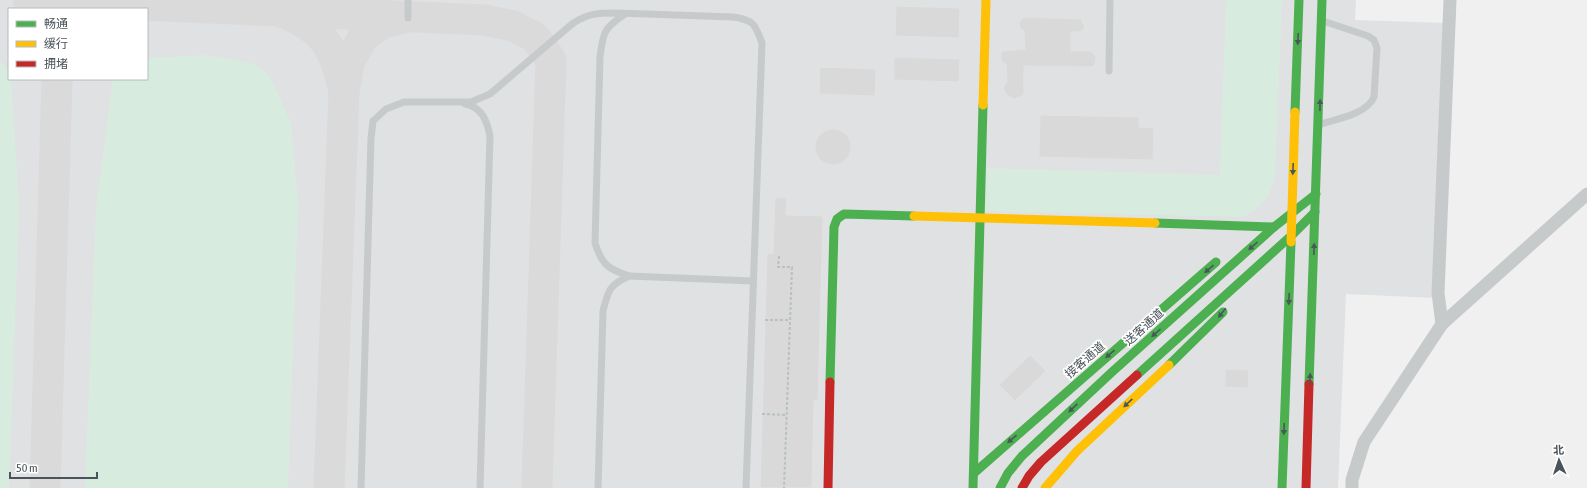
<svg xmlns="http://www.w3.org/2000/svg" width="1587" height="488" font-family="'Asap Condensed','Noto Sans SC',sans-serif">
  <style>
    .airport { fill: #e0e1e2; fill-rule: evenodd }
    .green { fill: #d7ecde }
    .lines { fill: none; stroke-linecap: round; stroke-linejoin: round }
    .taxiway { stroke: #dadadb; stroke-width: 31 }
    .building { fill: #d9d9da; stroke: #e1e2e2 }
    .path { stroke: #b7c1bd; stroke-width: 2; stroke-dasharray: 3 2; stroke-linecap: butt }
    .lane { stroke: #c7cacb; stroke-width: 7 }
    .street { stroke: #c7cacb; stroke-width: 13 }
    .fast { stroke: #4caf50; stroke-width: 9 }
    .slow { stroke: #ffc107; stroke-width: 9 }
    .jam { stroke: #c62828; stroke-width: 9 }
    .oneway { fill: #495859 }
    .labels { text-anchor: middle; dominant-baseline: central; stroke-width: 3.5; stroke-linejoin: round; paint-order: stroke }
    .street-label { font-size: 12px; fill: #495359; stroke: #fff }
  </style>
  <rect width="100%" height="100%" fill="#f0f0f0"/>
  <path class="airport" d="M0,0H1356L1355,20L1447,23L1436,298L1346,294L1338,488H0ZM9,9H147V79H9Z"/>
  <g class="green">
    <path d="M1226,0H1282L1275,175C1271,197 1262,206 1243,217L986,211L987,168L1220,175Z"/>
    <path d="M205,55L255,64L266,73L271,79L291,124L298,203L288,488H85L96,208L113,79H147V58Z"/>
    <path d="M0,61C6,65 9,73 9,79H11L19,206L9,488H0Z"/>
  </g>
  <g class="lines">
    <g class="taxiway">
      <path d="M28,0L485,20L513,26L535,37L551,60L537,488"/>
      <path d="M284,13C325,29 335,50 344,91"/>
      <path d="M45,488L57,79"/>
      <path d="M329,488L344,92L349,63L363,37L383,23L400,19"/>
    </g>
  </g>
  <g class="building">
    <path d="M896,6L960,8L959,38L895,36Z"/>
    <path d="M1026,17L1081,19L1085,28L1080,32H1071V51H1091L1096,57V60L1094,66L1090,67L1024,66V95L1014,99L1008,96L1004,91V87L1007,81L1006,64L1001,61V52L1004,51L1025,49L1024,31L1020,28L1019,24L1021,19Z"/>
    <path d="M894,57L960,59L959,82L894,80Z"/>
    <path d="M820,67L876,69L875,96L819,94Z"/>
    <path d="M1040,115L1139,117V127L1154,128L1153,160L1039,157Z"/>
    <circle cx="833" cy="147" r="18"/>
    <path d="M775,197L787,198L786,215L823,216L818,401H814L812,488H760L767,253L773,254Z"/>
    <path d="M1030,355L1046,371L1015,401L999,385Z"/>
    <path d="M1225,369L1249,370L1248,388L1225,387Z"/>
  </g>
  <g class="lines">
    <g class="path">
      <path d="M779,256L778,267H792L784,488"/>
      <path d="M765,320H790"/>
      <path d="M762,414L787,415"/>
    </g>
    <g class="lane">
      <path d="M625,14C604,28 603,32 600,57L595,243C602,265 608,269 629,276L753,281"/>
      <path d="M408,18V0"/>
      <path d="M1109,71L1110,0"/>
      <path d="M465,104C482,107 487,121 490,136L480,488"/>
      <path d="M1321,124C1337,119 1367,114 1374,97L1377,48L1374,40L1368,36L1323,21"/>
      <path d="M361,488L371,138L373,121L386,109L404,102H471L490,94L572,24C588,13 598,13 617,13L733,17C754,20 755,24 762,43L746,488"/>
      <path d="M598,488L603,311C608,291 609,285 629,276"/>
    </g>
    <g class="street">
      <path d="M1442,324L1438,293L1450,0"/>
      <path d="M1352,488V480L1364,442L1442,324L1587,194"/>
    </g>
    <g class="fast">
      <path d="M1295,112L1299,0"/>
      <path d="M1155,223L1274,227"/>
      <path d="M1169,365L1223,312"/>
      <path d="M1137,375L1292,235L1315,212"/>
      <path d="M830,382L834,227L837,219L844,214L914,216"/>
      <path d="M1309,384L1322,0"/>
      <path d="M974,473L1216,262"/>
      <path d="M973,488L983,105"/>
      <path d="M1000,488L1008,473L1022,456L1112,372L1274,227L1316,194"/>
      <path d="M1282,488L1291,242"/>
    </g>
    <g class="slow">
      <path d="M983,105L986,0"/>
      <path d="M914,216L1155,223"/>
      <path d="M1291,242L1295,112"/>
      <path d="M1045,488L1077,451L1169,365"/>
    </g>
    <g class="jam">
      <path d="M828,488L830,382"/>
      <path d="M1022,488L1029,476L1041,462L1137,375"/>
      <path d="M1306,488L1309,384"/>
    </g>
  </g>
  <defs><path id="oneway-solid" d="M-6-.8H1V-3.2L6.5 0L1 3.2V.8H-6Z"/></defs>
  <g class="oneway">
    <use href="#oneway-solid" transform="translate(1298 39) rotate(92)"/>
    <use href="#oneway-solid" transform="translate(1320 105) rotate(-89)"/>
    <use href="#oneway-solid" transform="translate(1293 169) rotate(92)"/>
    <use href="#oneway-solid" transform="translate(1253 246) rotate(138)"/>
    <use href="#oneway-solid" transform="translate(1314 249) rotate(-88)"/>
    <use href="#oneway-solid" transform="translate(1209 269) rotate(139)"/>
    <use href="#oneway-solid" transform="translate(1289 299) rotate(92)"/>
    <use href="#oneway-solid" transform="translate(1222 313) rotate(128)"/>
    <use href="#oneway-solid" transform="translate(1156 333) rotate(138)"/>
    <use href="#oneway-solid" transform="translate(1110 354) rotate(139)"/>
    <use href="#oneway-solid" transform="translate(1310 379) rotate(-88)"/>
    <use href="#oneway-solid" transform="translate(1128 403) rotate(137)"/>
    <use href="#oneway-solid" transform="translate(1073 408) rotate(137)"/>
    <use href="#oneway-solid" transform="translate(1284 429) rotate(92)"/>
    <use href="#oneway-solid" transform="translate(1012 439) rotate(139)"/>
  </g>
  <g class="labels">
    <g class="street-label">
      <text transform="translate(1144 327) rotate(-42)">送客通道</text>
      <text transform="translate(1085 360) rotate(-41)">接客通道</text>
    </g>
  </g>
  <rect x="8" y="8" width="140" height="72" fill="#ffffff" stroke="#b6babd"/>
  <rect x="16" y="21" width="20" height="6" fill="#4caf50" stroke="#b6babd"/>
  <text x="44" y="28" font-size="12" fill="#495359">畅通</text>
  <rect x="16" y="41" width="20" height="6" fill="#ffc107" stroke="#b6babd"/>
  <text x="44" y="48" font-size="12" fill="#495359">缓行</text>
  <rect x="16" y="61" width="20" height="6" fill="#c62828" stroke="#b6babd"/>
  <text x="44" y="68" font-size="12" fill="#495359">拥堵</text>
  <g transform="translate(1559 460) rotate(357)" stroke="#ffffff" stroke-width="3" paint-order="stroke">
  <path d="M0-3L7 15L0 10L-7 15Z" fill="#495359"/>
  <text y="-6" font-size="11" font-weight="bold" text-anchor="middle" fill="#495359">北</text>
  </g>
  <path d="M10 472v6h87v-6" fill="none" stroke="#495359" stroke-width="2"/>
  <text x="16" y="472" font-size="12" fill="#495359" stroke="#ffffff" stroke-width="3" paint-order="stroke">50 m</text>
</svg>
